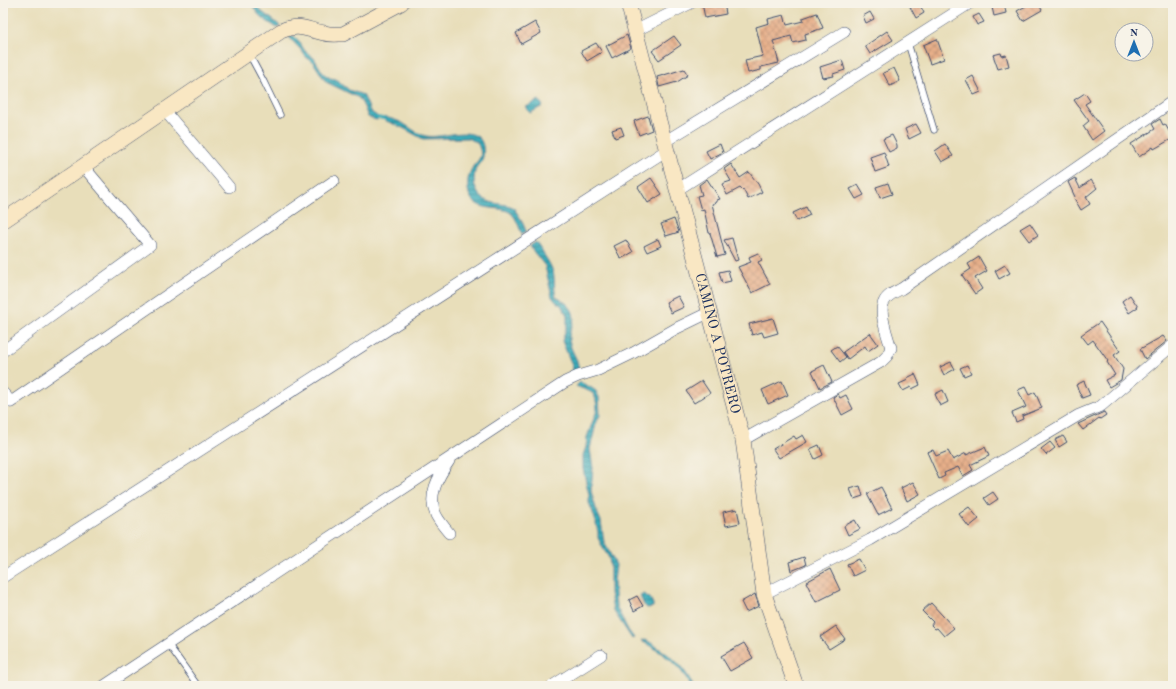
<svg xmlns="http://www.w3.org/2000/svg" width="1176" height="689" font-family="'Old Standard TT',serif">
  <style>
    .water { fill: url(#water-rules); stroke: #2c6e8c }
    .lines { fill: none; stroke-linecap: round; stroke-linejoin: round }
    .stream { stroke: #3cacb9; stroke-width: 3 }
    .building { fill: url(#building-cross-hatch) }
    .lane-casing { stroke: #3a496c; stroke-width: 7 }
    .street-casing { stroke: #3a496c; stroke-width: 12 }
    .secondary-casing { stroke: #3a496c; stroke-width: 16 }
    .lane { stroke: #fff; stroke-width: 5.5 }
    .street { stroke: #fff; stroke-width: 11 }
    .secondary { stroke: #f9e7c3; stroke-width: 15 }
    .labels { text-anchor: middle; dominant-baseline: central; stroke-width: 3; stroke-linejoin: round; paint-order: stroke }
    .street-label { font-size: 14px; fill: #1b2f5e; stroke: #f7f3e8 }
  </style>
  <defs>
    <pattern id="water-rules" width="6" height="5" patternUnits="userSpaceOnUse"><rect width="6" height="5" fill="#3cacb9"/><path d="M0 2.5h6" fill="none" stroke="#328c9a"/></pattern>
    <pattern id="building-cross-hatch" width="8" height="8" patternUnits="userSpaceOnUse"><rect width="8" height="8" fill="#e7af89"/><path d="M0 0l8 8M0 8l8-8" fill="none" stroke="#ba8f73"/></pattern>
  </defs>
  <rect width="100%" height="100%" fill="#f7f3e8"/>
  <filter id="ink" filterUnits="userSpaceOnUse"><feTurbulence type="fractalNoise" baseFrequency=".025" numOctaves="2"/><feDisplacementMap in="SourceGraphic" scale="8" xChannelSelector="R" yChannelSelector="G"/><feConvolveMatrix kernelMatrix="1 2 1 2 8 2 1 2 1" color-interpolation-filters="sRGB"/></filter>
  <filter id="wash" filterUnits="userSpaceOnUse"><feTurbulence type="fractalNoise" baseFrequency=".012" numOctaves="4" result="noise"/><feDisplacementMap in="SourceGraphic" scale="16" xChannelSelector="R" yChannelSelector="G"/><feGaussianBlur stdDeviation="0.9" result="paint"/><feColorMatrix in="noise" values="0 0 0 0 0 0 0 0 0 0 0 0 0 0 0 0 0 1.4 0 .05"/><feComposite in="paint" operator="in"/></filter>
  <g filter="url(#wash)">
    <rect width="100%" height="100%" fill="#e8deba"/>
    <g class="water">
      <path d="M249,3H255C260,14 272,17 280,26L277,28C272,24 265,21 260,16C256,12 254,6 249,3Z"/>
      <path d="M292,35L298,40L305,51L314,58L323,73L330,78L336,79L349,90L363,95L366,101L370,111L378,117L377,120L373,119L368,117L364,107L359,98L326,82L313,62L306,57L301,50L289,37Z"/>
      <path d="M539,100L543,106L530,113L526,107Z"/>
      <path d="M385,117C391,119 397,120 402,123C410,127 417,134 426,136C442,139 468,126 480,139C484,144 485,155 481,162C481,162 478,166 477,166C472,177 473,192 484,199C493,205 504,203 513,207L521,219L526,231L522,234C519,228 517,219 512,214C502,204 476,214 469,194C466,183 468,174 474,165C476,163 479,160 480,157C482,152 479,147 477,142L467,138L423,139L403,128L384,120Z"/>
      <path d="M536,242C542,253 553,265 554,277C555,284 554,290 556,297C566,302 577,310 573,323C571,330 567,336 570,344C573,355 579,360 579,373L572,375V365L562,341L567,325V315L561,305L557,303L552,297L545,266L533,251L530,246Z"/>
      <path d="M580,382L590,387L596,391L599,397L600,415L596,424L590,449L593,468L591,491L597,512L601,521L604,542L616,565L614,582L616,606L628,630L634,638L632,639L613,610L610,593V565L609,558L604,550L598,538V532L595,519L592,510L589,503V495L583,469V455L586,447L587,437L597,410C596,390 592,393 576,386Z"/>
      <path d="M643,594L650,598L653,604V607L647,608L644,605L640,596Z"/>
      <path d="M644,640C650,641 652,644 657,647C673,657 686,669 693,686H690C688,682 686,678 684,675C676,662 654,647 641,641Z"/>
    </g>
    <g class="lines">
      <path class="stream" d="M374,117L386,119"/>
    </g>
    <g id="blocks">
      <g class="building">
        <path d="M702,3H724L726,14L705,18Z"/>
        <path d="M908,3H919L924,13L916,18Z"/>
        <path d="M991,3H1004L1006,13L994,16Z"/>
        <path d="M1031,3H1038L1042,10L1023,21L1017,11Z"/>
        <path d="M870,12L874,19L866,23L863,16Z"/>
        <path d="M817,13L823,28L805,34L806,40L793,43L791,36L773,41L779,63L761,67V70L748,73L745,60L763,56L756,27L769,23L768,19L784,15L787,25L803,21V18Z"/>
        <path d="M979,14L984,22L977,25L973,17Z"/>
        <path d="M535,22L541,33L521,44L516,33Z"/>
        <path d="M887,31L893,40L870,54L865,46Z"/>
        <path d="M627,35L631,48L612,58L606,46Z"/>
        <path d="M674,36L681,45L659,60L652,51Z"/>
        <path d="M937,39L944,59L930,64L923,45Z"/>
        <path d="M596,43L602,52L587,61L581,51Z"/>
        <path d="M1001,53L1002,56L1006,55L1009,66L998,69L993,55Z"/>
        <path d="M842,60L845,70L833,74L834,76L823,78L820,67Z"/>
        <path d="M894,68L900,81L890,86L883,73Z"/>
        <path d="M684,69L688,75L677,82L659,87L657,77Z"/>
        <path d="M973,76L981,92L974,95L966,80Z"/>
        <path d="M1085,93L1090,101L1085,104L1104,131L1092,140L1083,126L1089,121L1074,100Z"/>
        <path d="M648,116L652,130L639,135L634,121Z"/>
        <path d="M1160,119L1163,125L1165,124L1173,138L1154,149L1153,147L1139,157L1131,144L1155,129L1152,124Z"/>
        <path d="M916,124L921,133L909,139L905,129Z"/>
        <path d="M621,127L624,135L615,138L612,130Z"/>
        <path d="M892,135L897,145V148L889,152L883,139Z"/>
        <path d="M720,144L723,152L710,159L706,151Z"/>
        <path d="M945,144L953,156L942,162L935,151Z"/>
        <path d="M884,152L889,167L875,172L870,157Z"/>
        <path d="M731,164L740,178L749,172L758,184L762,192L748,199L743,189L742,190L740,188L727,195L722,184L731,181L724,169Z"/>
        <path d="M651,178L662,194L648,203L638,187Z"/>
        <path d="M1075,178L1080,188L1091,180L1097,188L1086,197L1090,204L1081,210L1074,198L1075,197L1068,182Z"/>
        <path d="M707,179L720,199L717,200V202L712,204L725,255L717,257L710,233H709L704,209L701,210L697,196L702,195L699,185Z"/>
        <path d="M888,183L892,194L880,198L876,187Z"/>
        <path d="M858,185L864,195L856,199L850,189Z"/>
        <path d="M806,207L810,215L797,221L793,213Z"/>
        <path d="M674,219L679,232L666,236L661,224Z"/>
        <path d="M1030,223L1038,235L1029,241L1020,229Z"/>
        <path d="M732,238L738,260L735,261L724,240Z"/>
        <path d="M658,239L661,246L647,252L644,246Z"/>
        <path d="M626,240L633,252L621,259L614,246Z"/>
        <path d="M758,253L762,260L758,262L770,284L752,293L738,267L751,262L749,257Z"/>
        <path d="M979,257L987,271L975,278L982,289L975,294L962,275L971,269L968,264Z"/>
        <path d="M1005,265L1010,273L999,279L995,271Z"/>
        <path d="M728,270L731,281L722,283L719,272Z"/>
        <path d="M1130,295L1138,307L1129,313L1122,301Z"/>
        <path d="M678,296L684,307L671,313L666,302Z"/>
        <path d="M773,318L778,333L764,337L762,332L752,335L749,324Z"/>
        <path d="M1100,322L1120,351L1114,355L1123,369L1121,380L1109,387L1105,380L1115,375L1107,362L1108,361L1093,340L1088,344L1081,335Z"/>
        <path d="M870,333L878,344L868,351L865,346L848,359L843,352Z"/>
        <path d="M1163,336L1167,341L1145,359L1140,349L1156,340Z"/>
        <path d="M837,346L846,357L840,362L831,350Z"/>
        <path d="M951,362L955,369L944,375L940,367Z"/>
        <path d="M824,365L832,382L820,388L812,371Z"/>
        <path d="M967,365L971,373L964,376L960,368Z"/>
        <path d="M915,374L920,385L912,389L911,387L903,391L899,384L908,380L907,378Z"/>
        <path d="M702,381L710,393L694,403L686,391Z"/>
        <path d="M782,381L788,395L768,404L762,390Z"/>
        <path d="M1084,381L1090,395L1082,398L1076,385Z"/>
        <path d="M1025,387L1029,395L1035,392L1042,408L1022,416L1023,419L1016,422L1012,413L1026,407L1018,390Z"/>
        <path d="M943,390L948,402L940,406L935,394Z"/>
        <path d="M838,394L840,398L846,395L853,409L842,415L833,397Z"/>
        <path d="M1104,412L1106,415L1100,419L1099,418L1083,430L1078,424Z"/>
        <path d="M803,435L807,442L779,458L773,449L794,436L796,439Z"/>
        <path d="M1063,436L1067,442L1059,447L1055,440Z"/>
        <path d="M1050,442L1055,448L1046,455L1041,449Z"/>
        <path d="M819,445L823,455L815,459L810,449Z"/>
        <path d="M985,447L989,456L970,465L973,470L963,476L958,467L944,473L945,476L939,479L927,452L933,450L936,456L948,451L953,460L966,453V455Z"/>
        <path d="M913,482L920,494L907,501L901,488Z"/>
        <path d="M860,486L863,496L854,499L850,489Z"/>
        <path d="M881,487L892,508L878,515L867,494Z"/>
        <path d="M993,492L998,499L989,505L984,498Z"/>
        <path d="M969,507L979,519L969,527L959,514Z"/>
        <path d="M737,509L740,523L726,526L723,512Z"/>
        <path d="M855,520L860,529L848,535L844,526Z"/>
        <path d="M804,557L806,565L791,571L789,562Z"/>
        <path d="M859,559L865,570L853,576L847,564Z"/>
        <path d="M830,569L840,590L816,602L806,582Z"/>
        <path d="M755,594L759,606L746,612L741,602Z"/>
        <path d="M637,596L643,606L634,611L629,600Z"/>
        <path d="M931,603L954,628L944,636L937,628L935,629L931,625L933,622L922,611Z"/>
        <path d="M836,626L845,639L829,649L820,637Z"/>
        <path d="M744,643L753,658L730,671L721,656Z"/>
      </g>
    </g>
  </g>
  <g filter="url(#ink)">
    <use href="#blocks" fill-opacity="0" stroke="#3a496c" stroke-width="1"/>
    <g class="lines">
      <g class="lane-casing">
        <g id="lane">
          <path d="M908,43L934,130"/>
          <path d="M249,54L264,82L280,115"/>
          <path d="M168,644L198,686"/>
        </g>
      </g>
      <g class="street-casing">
        <g id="street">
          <path d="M635,31L691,3"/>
          <path d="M165,111L229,187"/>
          <path d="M664,142L844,32"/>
          <path d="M677,190L970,3"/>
          <path d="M3,351L150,245L83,166"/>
          <path d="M3,393L11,402L334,181"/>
          <path d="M743,440L881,362L887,356L891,348C888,337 878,312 884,302C887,295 895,292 901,289L1173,101"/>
          <path d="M449,533C444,527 439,521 436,515C427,496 438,477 449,461"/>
          <path d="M3,577L667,150"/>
          <path d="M764,594L870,540L1079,415L1101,406L1173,345"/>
          <path d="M104,686L565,382L578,376L598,370L633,353L677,328L710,312"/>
          <path d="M552,686L601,655"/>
        </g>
      </g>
      <g class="secondary-casing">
        <g id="secondary">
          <path id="s1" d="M628,3L743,440L764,594L796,686"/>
          <path d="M3,221L281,31C299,23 307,30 324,33C331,35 337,34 343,34L401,3"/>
        </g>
      </g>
      <use href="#lane" class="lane"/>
      <use href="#street" class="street"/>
      <use href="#secondary" class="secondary"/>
    </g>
  </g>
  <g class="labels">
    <g class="street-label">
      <text stroke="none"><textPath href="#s1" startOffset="352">CAMINO A POTRERO</textPath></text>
    </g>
  </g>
  <rect width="1176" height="689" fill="none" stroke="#f7f3e8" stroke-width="16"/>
  <g transform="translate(1134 42)"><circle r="19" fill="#f7f3e8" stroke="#9fa5b1"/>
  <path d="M0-3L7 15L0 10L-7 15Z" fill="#1f6fb2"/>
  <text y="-6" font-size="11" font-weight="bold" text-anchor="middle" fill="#1b2f5e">N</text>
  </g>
</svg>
